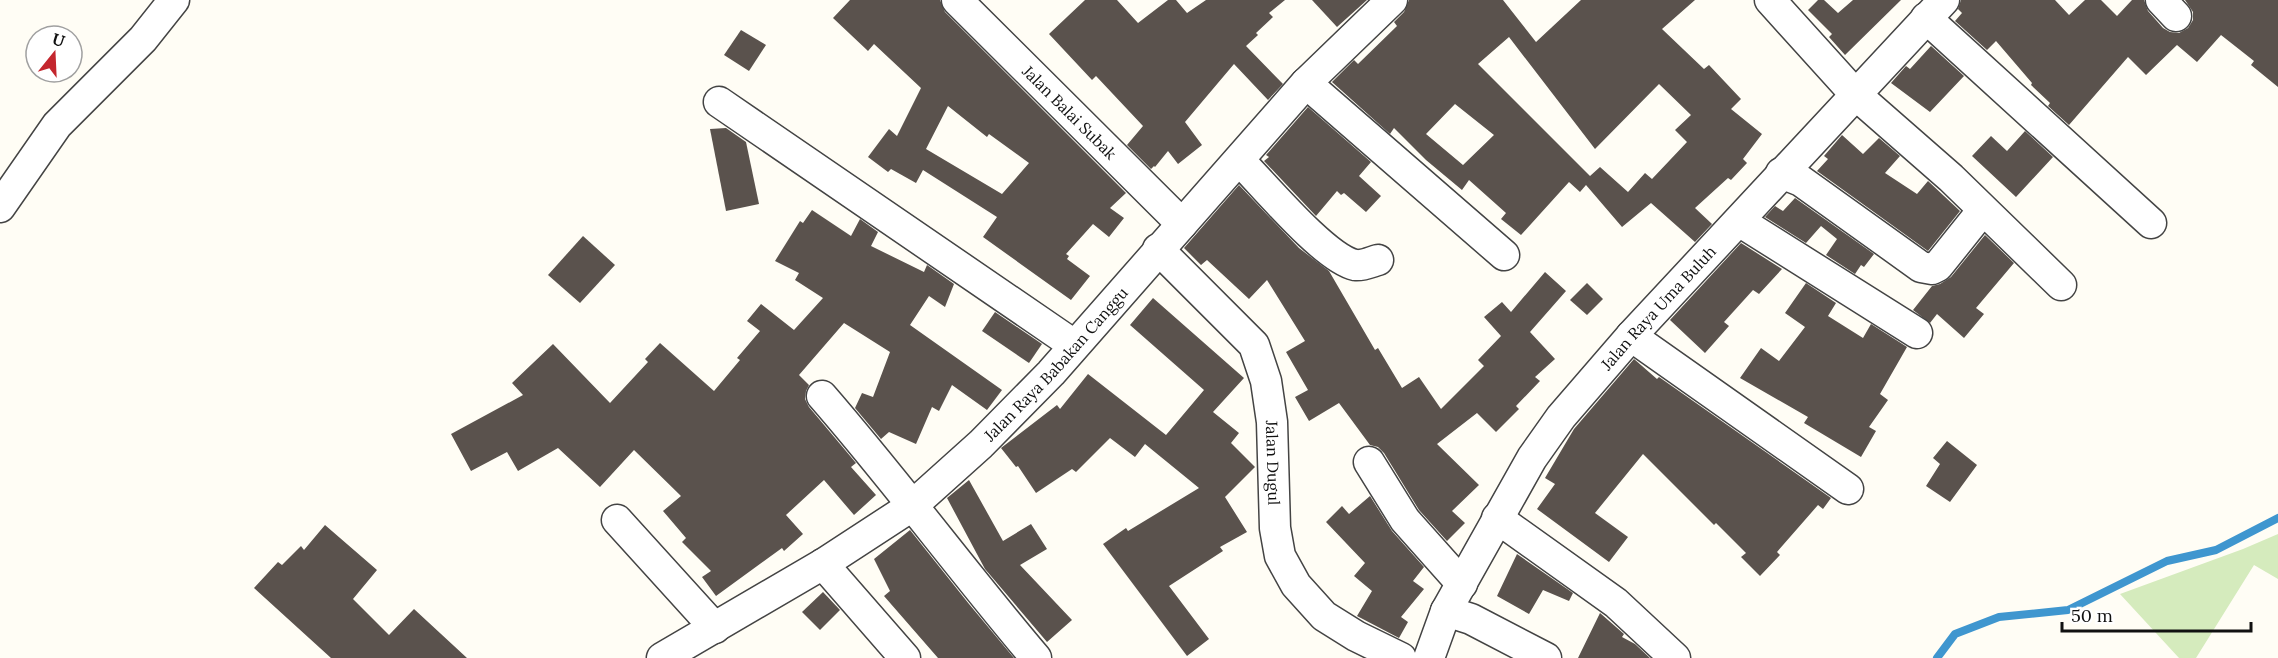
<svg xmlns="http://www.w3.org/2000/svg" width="2278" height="658" font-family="Lora,serif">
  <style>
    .green { fill: #d5ebbd }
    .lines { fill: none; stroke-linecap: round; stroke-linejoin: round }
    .stream { stroke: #3f96cf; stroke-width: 8 }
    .building { fill: #5a524d; fill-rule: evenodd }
    .minor-casing { stroke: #444; stroke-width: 33 }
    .minor { stroke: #fff; stroke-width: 30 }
    .labels { text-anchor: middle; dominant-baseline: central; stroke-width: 6; stroke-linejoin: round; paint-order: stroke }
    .street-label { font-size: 16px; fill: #111; stroke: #fff }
  </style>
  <rect width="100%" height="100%" fill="#fffdf5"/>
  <path class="green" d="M2278,534V579L2254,565L2196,658H2179L2120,594L2243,549Z"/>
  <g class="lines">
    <path class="stream" d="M1937,658L1955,634L1999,617L2068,610L2167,561L2216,550L2278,518"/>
  </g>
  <g class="building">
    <path d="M850,0H940L945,12L1126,193L1110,208L1124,218L1109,237L1093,224L1066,254L1069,256L1067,259L1090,276L1071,300L983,237L997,217L923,170L916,183L891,169L888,172L868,157L889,129L897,136L921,88L874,44L868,51L833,18ZM948,106L987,137L989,134L1029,163L1002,194L926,149Z"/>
    <path d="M1085,0H1117L1138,23L1168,0H1176L1187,13L1206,0H1285L1269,13L1273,17L1256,33L1258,35L1246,46L1283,84L1268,100L1234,64L1185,122L1202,145L1178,164L1168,151L1155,167L1154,166L1151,169L1127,145L1143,126L1096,76L1092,80L1049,34Z"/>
    <path d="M1312,0H1367L1337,27Z"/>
    <path d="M1409,0H1503L1536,42L1581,0H1695L1662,29L1704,69L1709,65L1741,99L1731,109L1762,134L1743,159L1747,163L1731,180L1728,178L1695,208L1712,224L1695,242L1651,203L1622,227L1586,185L1580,192L1569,182L1521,235L1501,219L1506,213L1469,180L1462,190L1426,160L1394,128L1390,134L1332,82L1354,60L1358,64L1397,26L1394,22L1404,12ZM1509,37L1595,149L1659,84L1691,115L1675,130L1687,142L1652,179L1645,173L1628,192L1600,167L1590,176L1478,64ZM1455,104L1494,135L1463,165L1426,134Z"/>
    <path d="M1818,0H1824L1838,13L1853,0H1901L1845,55L1829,37L1832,34L1808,10Z"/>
    <path d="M1961,0H2055L2069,15L2085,0H2101L2117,16L2132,0H2144L2148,11L2163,28L2170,32L2179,33L2188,28L2193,20V12L2185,0H2278V87L2251,65L2254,61L2221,35L2197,62L2177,45L2146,75L2128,57L2069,125L2048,106L2050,103L2031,85L2032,83L1996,41L1987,50L1955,21L1962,13L1958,9Z"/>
    <path d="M741,30L766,45L749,71L724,55Z"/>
    <path d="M1931,46L1964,76L1930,112L1891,83L1906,66L1910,69Z"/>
    <path d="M1308,107L1371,162L1359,176L1381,196L1366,212L1344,193L1341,195L1337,191L1316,216L1264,161L1269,157L1266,155Z"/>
    <path d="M726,128L746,142L759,204L726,211L710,129Z"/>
    <path d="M2025,131L2053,157L2016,197L1972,156L1991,136L2007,151Z"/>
    <path d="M1842,135L1863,154L1879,138L1900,156L1885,173L1917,194L1928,181L1960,211L1928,251L1817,171L1828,159L1824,156Z"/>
    <path d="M1239,185L1299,248L1329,271L1375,350L1378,348L1402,388L1419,377L1441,409L1484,366L1478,360L1501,336L1484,317L1502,302L1511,312L1545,272L1566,291L1530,332L1555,359L1535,377L1540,381L1516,406L1519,409L1496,432L1477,413L1437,444L1479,485L1452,511L1465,523L1447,541L1419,510L1384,453L1378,447L1370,445L1339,403L1309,421L1295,397L1308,390L1286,352L1305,341L1267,280L1249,299L1207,260L1201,265L1184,248Z"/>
    <path d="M1795,198L1874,254L1864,267L1861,265L1855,274L1826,255L1837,239L1821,226L1806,243L1765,217L1775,206L1783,211Z"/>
    <path d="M812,210L851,236L860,219L878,232L871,246L924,272L927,265L954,284L945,307L929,296L910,325L1002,390L987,410L952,385L939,411L932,407L916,444L889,432L881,439L855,408L862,393L873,397L890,352L844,323L799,375L809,385L806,391L805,399L809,407L856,463L851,467L876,495L854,515L824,480L786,515L803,534L784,551L782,548L716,596L702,577L711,571L682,542L686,538L663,511L681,496L634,450L600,487L558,448L518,471L507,452L471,471L451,434L523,395L512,383L553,344L610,403L648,362L645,359L660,343L714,391L740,360L737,358L760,331L747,321L761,304L794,330L823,298L795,280L799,273L775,261L800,221L803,223Z"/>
    <path d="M1985,235L2014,263L1976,308L1984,314L1964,338L1937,314L1930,323L1913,310L1932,286L1940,284L1951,277Z"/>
    <path d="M583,236L615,265L580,303L548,275Z"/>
    <path d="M1741,243L1782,269L1759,294L1753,290L1724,322L1729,326L1705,353L1670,320Z"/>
    <path d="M1587,283L1603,299L1587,315L1570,300Z"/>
    <path d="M1806,283L1836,303L1828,316L1863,338L1871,324L1907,347L1880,394L1888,400L1869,427L1876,431L1861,457L1804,423L1808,417L1740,378L1761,348L1779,361L1805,327L1785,313Z"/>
    <path d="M1153,298L1244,378L1213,412L1239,433L1231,443L1255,467L1225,497L1247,532L1220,547L1223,551L1169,586L1209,639L1187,656L1103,544L1126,528L1128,531L1199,488L1145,444L1135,457L1110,438L1076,472L1072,469L1036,493L1018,466L1016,467L1001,448L1057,405L1060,409L1088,374L1166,435L1204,390L1130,325Z"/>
    <path d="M995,312L1042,344L1029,363L982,331Z"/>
    <path d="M1634,359L1657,379L1659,377L1831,498L1823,509L1818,505L1777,552L1780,555L1760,576L1741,557L1746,553L1716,523L1714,525L1643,454L1595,513L1628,537L1609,562L1537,509L1555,484L1545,478L1574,429Z"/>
    <path d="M1947,441L1977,465L1950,502L1926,486L1940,464L1933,458Z"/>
    <path d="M969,480L1003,541L1031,524L1047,549L1020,565L1072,620L1047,642L985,569L947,498Z"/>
    <path d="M1370,496L1392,531L1424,567L1413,581L1424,589L1401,617L1408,622L1399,638L1357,616L1372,591L1354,576L1365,563L1326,522L1342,506L1349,514Z"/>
    <path d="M325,525L377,570L353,599L389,635L414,609L467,658H331L254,588L278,562L282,565L301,546L304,550Z"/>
    <path d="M910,530L969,604L1014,658H938L884,596L890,591L874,559Z"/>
    <path d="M1517,554L1573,593L1569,601L1543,590L1529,614L1497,596Z"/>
    <path d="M823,592L840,610L820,630L802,612Z"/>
    <path d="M1600,613L1624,634L1622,637L1635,644L1650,658H1578Z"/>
  </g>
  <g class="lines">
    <g class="minor-casing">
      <g id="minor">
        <path id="s1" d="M957,0L1182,224"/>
        <path d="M1770,0L1855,94L1951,178L2061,285"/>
        <path d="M2161,0L2176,16"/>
        <path d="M1926,18L2151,223"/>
        <path d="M1306,83L1504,255"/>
        <path d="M719,102L1074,345"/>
        <path d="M1239,160C1264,185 1324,258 1355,265C1363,266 1371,262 1378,260"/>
        <path d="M1781,173L1801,181L1921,267L1932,269L1938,266L1974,221"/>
        <path d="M0,207L57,125L143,39L174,0"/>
        <path d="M1739,221L1917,333"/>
        <path id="s2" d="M1158,249L1254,345L1266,381L1272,422L1275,528L1280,556L1296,585L1324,616L1356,636L1401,658"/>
        <path d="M1631,336L1848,489"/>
        <path d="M822,396C896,481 963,572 1036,658"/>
        <path d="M1369,462L1405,520L1462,584"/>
        <path d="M1497,518L1616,603L1675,658"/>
        <path d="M617,520L715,628"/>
        <path d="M823,564L905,658"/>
        <path d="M1446,611L1471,619L1546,658"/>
        <path id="s3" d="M662,658L823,564L912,506L981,444L1051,373L1306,83L1392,0"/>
        <path id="s4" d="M1429,658L1446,611L1532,458L1561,417L1631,336L1944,0"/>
      </g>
    </g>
    <use href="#minor" class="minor"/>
  </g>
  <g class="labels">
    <g class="street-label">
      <text stroke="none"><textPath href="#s1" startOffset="159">Jalan Balai Subak</textPath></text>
      <text stroke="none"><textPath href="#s4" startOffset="422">Jalan Raya Uma Buluh</textPath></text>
      <text stroke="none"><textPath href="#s3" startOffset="495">Jalan Raya Babakan Canggu</textPath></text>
      <text stroke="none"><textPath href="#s2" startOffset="256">Jalan Dugul</textPath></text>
    </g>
  </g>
  <g transform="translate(54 54) rotate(18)"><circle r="28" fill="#ffffff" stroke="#a0a0a0" stroke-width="1.5"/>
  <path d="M0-4.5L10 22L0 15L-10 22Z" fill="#c4262e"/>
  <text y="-9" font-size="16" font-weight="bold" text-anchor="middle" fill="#111111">U</text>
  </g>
  <path d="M2062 622v9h189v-9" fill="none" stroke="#111111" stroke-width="3"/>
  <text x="2071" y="622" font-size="18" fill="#111111" stroke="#ffffff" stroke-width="4.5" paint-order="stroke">50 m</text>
</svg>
